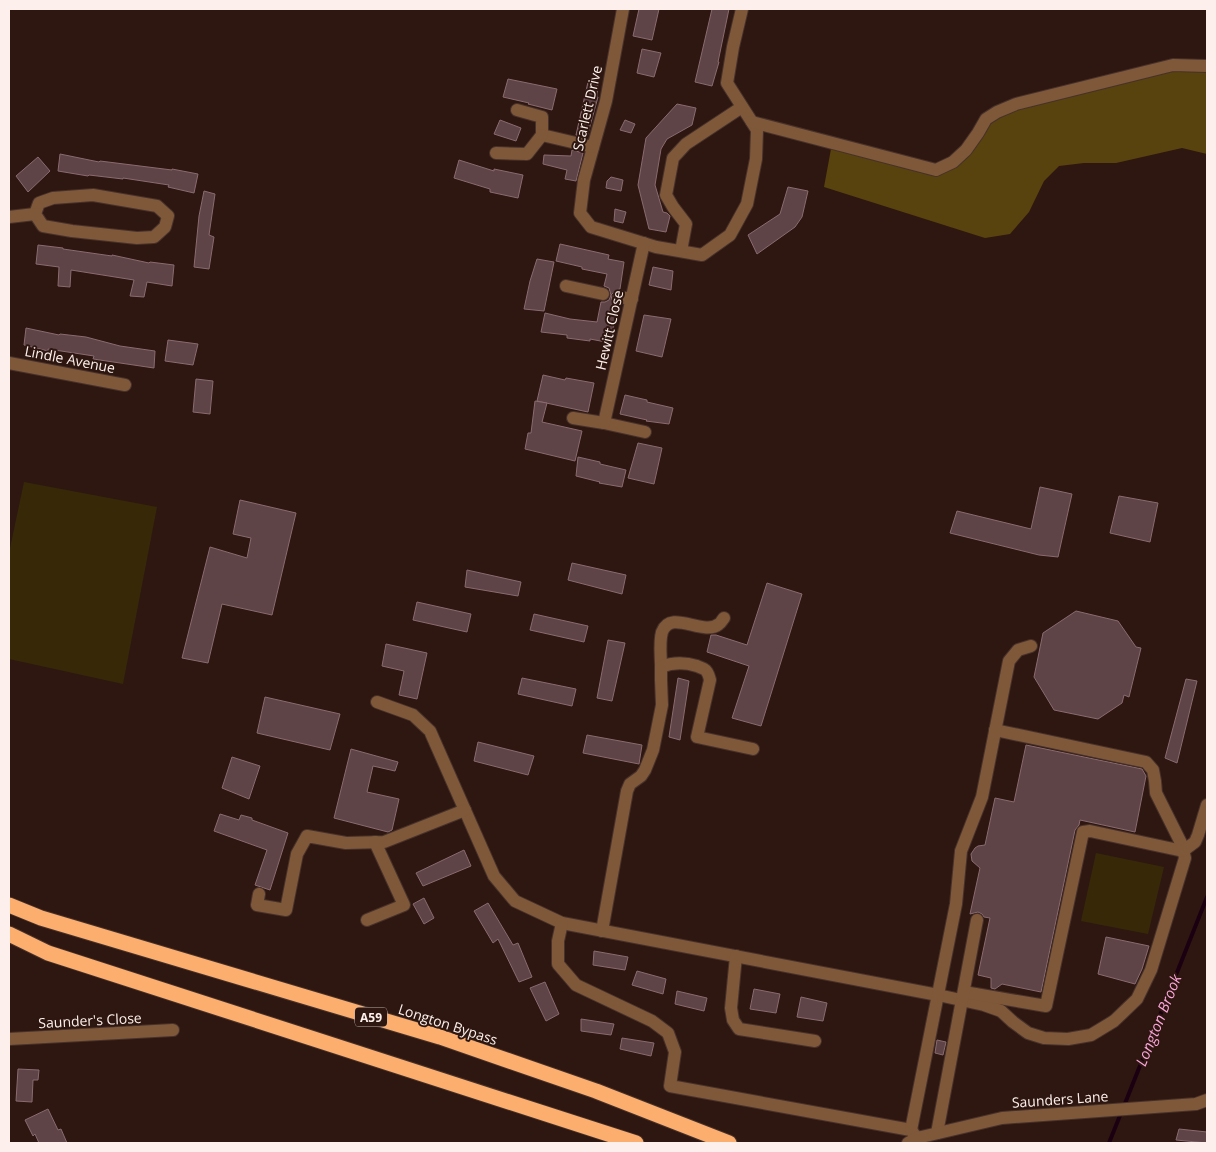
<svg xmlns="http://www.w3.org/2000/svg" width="1216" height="1152" font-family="'Open Sans',sans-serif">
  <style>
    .green { fill: #372908 }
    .forest { fill: #58430e }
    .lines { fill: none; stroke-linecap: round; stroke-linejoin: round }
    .stream { stroke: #1b0012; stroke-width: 4 }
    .building { fill: #5e4347; stroke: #896b70 }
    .minor-casing { stroke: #47312b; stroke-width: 14 }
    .highway-casing { stroke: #47312b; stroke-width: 17 }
    .minor { stroke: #7e5839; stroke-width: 12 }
    .highway { stroke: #fbae6e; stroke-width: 15 }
    .labels { text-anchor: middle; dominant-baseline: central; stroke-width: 4; stroke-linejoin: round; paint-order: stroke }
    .shield { fill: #2e1711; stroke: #bfafaa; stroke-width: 1 }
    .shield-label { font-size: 12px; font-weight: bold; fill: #fdf0ec }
    .street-label { font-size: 14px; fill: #fdf0ec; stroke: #2e1711 }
    .water-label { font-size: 15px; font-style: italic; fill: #fca6db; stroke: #2e1711 }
  </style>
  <rect width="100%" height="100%" fill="#2e1711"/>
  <g class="green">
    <path d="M24,482L157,507L123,684L9,659V553Z"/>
    <path d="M1096,853L1164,867L1148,934L1081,921Z"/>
  </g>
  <path class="forest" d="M1172,70L1207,72V154L1182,148L1116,163H1084L1059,166L1044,181L1029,212L1010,234L985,238L824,187L831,149L932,174L985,127L1013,109Z"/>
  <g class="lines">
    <g class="stream">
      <path d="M1124,1106L1207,897"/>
      <path d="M1109,1143L1121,1113"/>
    </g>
  </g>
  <g class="building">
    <path d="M639,9H659L652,40L633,36Z"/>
    <path d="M712,9H729L718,62H719L712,86L695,82Z"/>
    <path d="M642,49L661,53L654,77L637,73Z"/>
    <path d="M508,79L557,89L552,110L528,104L529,103L503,97Z"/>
    <path d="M588,82H598L597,97H598L587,137L576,135Z"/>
    <path d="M677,104L696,108L692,125L667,139L661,149L655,185L663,212L667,213L670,216L666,232L649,229L638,185L646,138Z"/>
    <path d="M500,120L521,128L516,141L494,134Z"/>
    <path d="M625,120L635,124L631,133L620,130Z"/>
    <path d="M572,150L583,153L576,181L565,179L567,170L543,164L544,155L571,156Z"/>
    <path d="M60,154L99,162L100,161L172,170V169L198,174L194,193L168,187L169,185L123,178V179L89,175L88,176L58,171Z"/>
    <path d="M38,157L50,171L28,192L16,176Z"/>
    <path d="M459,160L494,171V169L523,175L518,198L490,192V189L454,178Z"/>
    <path d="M611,177L623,180L621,191L606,188L607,181Z"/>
    <path d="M788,187L808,191L802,217L795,227L757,254L748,235L780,214Z"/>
    <path d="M204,191L215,194L209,235L214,237L209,269L194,267L199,216Z"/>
    <path d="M615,209L626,212L623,223L614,221Z"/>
    <path d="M560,244L609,255L608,259L624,262L620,289L616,290L611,295L612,300L617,305L611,343L590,339V341L567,338V335L541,332L545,313L570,319L597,322L601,302H605L609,300L611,295L609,288L604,286L607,274L582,269V267L556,261Z"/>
    <path d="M38,245L63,248V249L112,256V255L149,263L150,262L174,265L172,286L147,282L144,297L130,296L134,280L71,270L70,287L58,286L59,267L36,264Z"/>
    <path d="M537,259L554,262L544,311L524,309L530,281Z"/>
    <path d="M653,267L673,271L671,290L649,285Z"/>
    <path d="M644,315L671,319L662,357L636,351Z"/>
    <path d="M26,328L59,335L60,334L86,337L120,346L155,351L154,368L93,359L94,356L48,349V351L24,345Z"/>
    <path d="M168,340L198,344L193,365L165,361Z"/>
    <path d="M543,375L565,380L566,378L594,383L588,412L537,401Z"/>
    <path d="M196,379L213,381L210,414L193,412Z"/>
    <path d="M625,395L647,400V402L673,408L669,424L646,421L647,420L620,414Z"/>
    <path d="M535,401L547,403L542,422L582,431L575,461L525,449L528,433H531Z"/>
    <path d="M638,443L662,448L654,484L628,478Z"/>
    <path d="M578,457L600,462V464L626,470L622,487L599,483L600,482L576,476Z"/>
    <path d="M1040,487L1072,494L1058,557L1039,555L950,533L957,511L1031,529Z"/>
    <path d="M1119,496L1158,503L1150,542L1110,533Z"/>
    <path d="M240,500L296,513L272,615L222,604L208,663L182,658L210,547L247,558L251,538L233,534Z"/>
    <path d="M572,563L626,575L622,594L568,580Z"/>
    <path d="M467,570L521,582L518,596L465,587Z"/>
    <path d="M767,583L802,594L761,726L732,718L749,666L707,652L711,635H716L747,645Z"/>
    <path d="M417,602L471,614L467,632L413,620Z"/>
    <path d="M1076,611L1118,621L1136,647L1141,648L1129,697L1124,695L1122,703L1098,719L1054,710L1034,677L1043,633Z"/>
    <path d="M534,614L588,626L584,642L530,630Z"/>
    <path d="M608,640L625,643L612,701L597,698Z"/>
    <path d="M386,644L427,653L417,699L399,695L404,671L382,666Z"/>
    <path d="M522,678L576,689L572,706L518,694Z"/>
    <path d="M678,678L689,681L680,740L669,737Z"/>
    <path d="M1186,679L1197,681L1177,763L1165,758Z"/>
    <path d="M265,697L340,714L330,750L257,733Z"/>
    <path d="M587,735L642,745L639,764L583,753Z"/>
    <path d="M478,742L534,756L528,775L474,761Z"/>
    <path d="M1026,745L1142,769L1146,776L1135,832L1080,820L1079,825L1075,830L1041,992L1002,984L995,989L991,988V978L978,975L990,918L984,917L982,914L978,912L970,914L980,868L972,861L971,854L975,848L978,846L985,845L995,798L1014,802Z"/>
    <path d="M351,749L398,762L395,771L373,766L367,792L399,799L392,830L388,832L334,818Z"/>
    <path d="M232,757L260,766L249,799L222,788Z"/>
    <path d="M220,814L239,820L241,815L252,818V820L288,833L270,890L255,885L267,850L214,831Z"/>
    <path d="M464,850L471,866L423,886L416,873Z"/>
    <path d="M424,898L434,918L424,924L413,904Z"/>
    <path d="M488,903L513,945L518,943L532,977L519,982L498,939L493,943L474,911Z"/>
    <path d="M1106,937L1149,946L1142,969L1135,984L1098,974Z"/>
    <path d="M594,951L628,957L625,970L593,965Z"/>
    <path d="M637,971L666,979L663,994L632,985Z"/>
    <path d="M545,982L559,1014L546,1021L530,988Z"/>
    <path d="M754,989L780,994L776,1013L750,1009Z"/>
    <path d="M677,991L707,998L704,1011L675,1004Z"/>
    <path d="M801,997L827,1003L823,1021L797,1017Z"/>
    <path d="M581,1019L614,1024L611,1035L581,1031Z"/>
    <path d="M622,1038L654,1043L651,1056L620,1049Z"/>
    <path d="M937,1040L946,1042L943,1055L935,1053Z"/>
    <path d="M18,1069L39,1070L38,1080H33L32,1102L16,1101Z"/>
    <path d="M48,1109L58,1130L61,1129L67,1143H39L35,1134L33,1136L25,1120Z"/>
    <path d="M1179,1129L1207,1132V1143L1176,1140Z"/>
  </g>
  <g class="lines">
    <g class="minor-casing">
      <g id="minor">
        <path d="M623,9L606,101L584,180L580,213L591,227L656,247L702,255L730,235L747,204L756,159L757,130L727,83L733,47L742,9"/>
        <path d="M517,110L542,117V135L593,147"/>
        <path d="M752,122L936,170L953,162L966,150L978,133L986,119L997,112L1016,104L1173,65L1207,66"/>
        <path d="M496,153L527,154L542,135"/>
        <path d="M93,195L157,206L168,216L165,227L154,237L137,238L72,231L43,226L35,214L39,203L53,198Z"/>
        <path d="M9,217L35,214"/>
        <path d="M681,251L686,224L673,207L666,195L673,158L686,144L742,107"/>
        <path d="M566,286L603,294"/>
        <path d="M619,297L632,299"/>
        <path d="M9,363L125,385"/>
        <path d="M573,418L604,423L645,432"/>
        <path d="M604,423L644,243"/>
        <path d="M661,667C661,657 659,642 662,632C671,608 703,637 719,624C721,623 722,620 724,618"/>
        <path d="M377,702L413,715L430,731L494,876L515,901L562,923L938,995L984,1005L1001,1011L1013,1022L1028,1033L1044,1038L1068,1039L1091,1035L1114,1021L1137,999L1151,970L1185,858L1182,845L1156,793L1155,781L1153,770L1146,762L995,730"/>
        <path d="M259,894L257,905L286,910L297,854L307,836L346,843L384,842L465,810"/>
        <path d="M367,920L404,905L375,842"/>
        <path d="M562,923L558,941V964L576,985L652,1021L668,1033L675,1052L670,1086L911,1130L917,1138"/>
        <path d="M602,931L627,791L630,784L641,776L645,770L653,750L662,705L661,680V667C673,662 684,662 697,666C699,667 702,668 704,669C708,671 709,676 710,680L697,737L753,749"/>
        <path d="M736,956L731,1008L733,1020L739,1029L815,1041"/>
        <path d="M964,992L1046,1006L1083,832L1090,831L1183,851L1195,842L1198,835L1207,805"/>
        <path d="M9,1039L173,1030"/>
        <path d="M911,1130L956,904L961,851L982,797L1009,661L1018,650L1031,646"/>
        <path d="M937,1133L977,920"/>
        <path d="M908,1143L917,1138L1002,1118L1196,1104L1207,1100"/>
      </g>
    </g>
    <g class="highway-casing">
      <g id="highway">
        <path d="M9,905L41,918L440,1037L596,1091L729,1143"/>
        <path d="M9,934L48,953L636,1143"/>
      </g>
    </g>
    <use href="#minor" class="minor"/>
    <use href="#highway" class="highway"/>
  </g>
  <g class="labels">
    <rect class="shield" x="355" y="1007.5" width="32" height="19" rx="4"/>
    <g class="shield-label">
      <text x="371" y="1017">A59</text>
    </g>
    <g class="street-label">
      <text transform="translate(587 108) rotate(-77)">Scarlett Drive</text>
      <text transform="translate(609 330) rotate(-77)">Hewitt Close</text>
      <text transform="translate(70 359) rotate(11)">Lindle Avenue</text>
      <text transform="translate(90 1020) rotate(-3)">Saunder's Close</text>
      <text transform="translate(448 1024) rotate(18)">Longton Bypass</text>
      <text transform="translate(1060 1099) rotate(-4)">Saunders Lane</text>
    </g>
    <g class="water-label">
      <text transform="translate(1158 1020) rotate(-68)">Longton Brook</text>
    </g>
  </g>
  <rect width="1216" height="1152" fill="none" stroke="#fdf0ec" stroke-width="20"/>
</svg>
